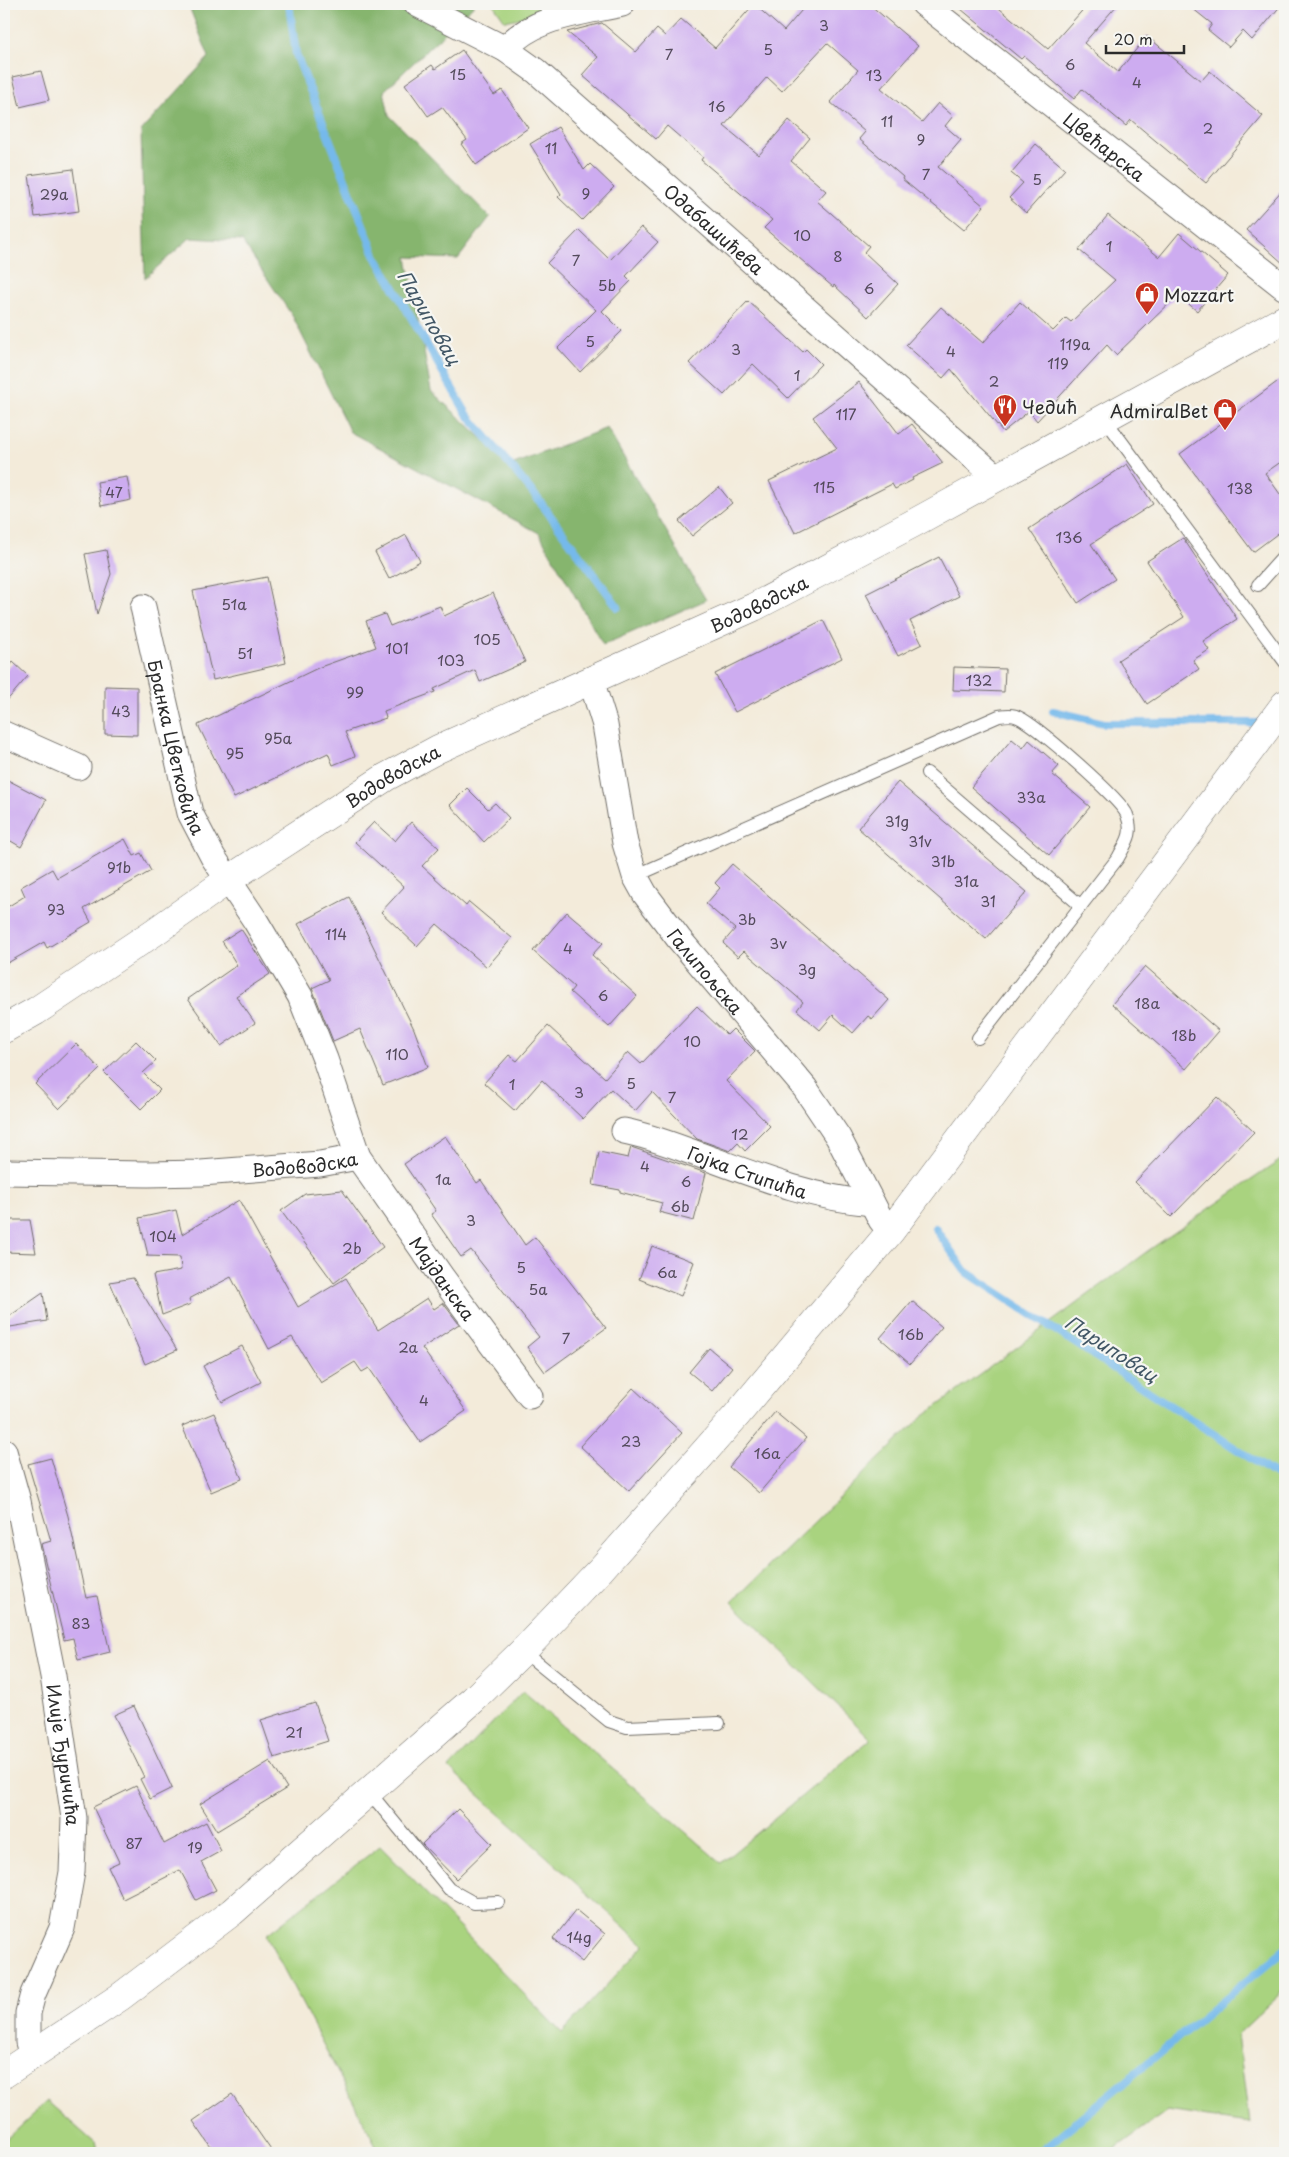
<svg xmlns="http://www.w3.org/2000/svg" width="1289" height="2157" font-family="'Playpen Sans',sans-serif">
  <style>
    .green { fill: #a9d37f; stroke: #6a7f55 }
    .forest { fill: #86b56e; stroke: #58704c }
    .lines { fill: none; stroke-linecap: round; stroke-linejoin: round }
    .stream { stroke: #75b9eb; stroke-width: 8 }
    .building { fill: #cdacf0 }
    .lane-casing { stroke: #716e68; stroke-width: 14 }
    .street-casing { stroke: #716e68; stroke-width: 27 }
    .secondary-casing { stroke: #716e68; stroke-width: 29 }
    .lane { stroke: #fff; stroke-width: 12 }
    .street { stroke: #fff; stroke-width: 25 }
    .secondary { stroke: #fff; stroke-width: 28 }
    .labels { text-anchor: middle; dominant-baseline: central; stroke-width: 4.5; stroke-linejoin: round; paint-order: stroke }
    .number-label { font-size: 15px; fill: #544b5c }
    .street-label { font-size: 18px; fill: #2b2b2b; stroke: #f6f6f2 }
    .poi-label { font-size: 18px; fill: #2b2b2b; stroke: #f6f6f2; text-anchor: start }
    .water-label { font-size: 19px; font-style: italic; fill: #415665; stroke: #f6f6f2 }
  </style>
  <rect width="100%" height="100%" fill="#f6f6f2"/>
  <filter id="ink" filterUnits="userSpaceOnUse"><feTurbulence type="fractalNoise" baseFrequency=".02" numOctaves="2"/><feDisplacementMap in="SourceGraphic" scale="10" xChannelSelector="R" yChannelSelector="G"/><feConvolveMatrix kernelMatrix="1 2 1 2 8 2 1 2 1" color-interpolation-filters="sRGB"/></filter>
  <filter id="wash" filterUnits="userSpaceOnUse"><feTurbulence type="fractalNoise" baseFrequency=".0096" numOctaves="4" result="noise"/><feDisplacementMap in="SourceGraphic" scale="20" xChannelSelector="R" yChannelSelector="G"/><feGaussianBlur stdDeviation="1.12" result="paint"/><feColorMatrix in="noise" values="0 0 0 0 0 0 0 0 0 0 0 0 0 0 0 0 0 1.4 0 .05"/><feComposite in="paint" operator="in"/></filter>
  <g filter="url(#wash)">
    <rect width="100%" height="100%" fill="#f3ebda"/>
    <g class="green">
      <path d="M493,4H587L505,21Z"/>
      <path d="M1285,1157V1990L1238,2034L1249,2123L1167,2111L1109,2153H380L266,1935L380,1846L562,2033L644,1945L449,1768L523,1691L721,1863L871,1739L732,1602L921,1418L1149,1250Z"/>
      <path d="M47,2101L97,2145V2153H4V2141Z"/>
    </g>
    <path class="forest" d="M188,4H475L384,91L389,115L490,217L458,259L407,257L431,391L511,465L607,428L706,600L603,645L539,533L350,432L293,317L242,241L190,238L145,278L141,131L209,57Z"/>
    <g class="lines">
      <g class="stream">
        <path d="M289,4L296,54L375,255L467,414L538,499L618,607"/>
        <path d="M1053,711L1104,723H1262"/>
        <path d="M935,1228L965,1271L1285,1481"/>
        <path d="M1039,2153L1285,1949"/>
      </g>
    </g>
    <g id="blocks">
      <g class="building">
        <path d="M754,4L784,31L807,4H869L918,46L881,88L922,122L938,103L953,116L945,126L961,140L938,167L984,206L964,230L902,179L903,177L859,139L865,132L830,102L858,70L827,43L782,91L767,77L724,126L759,155L789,120L810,138L791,161L826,191L817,201L869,246L864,252L898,284L868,317L834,285L833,287L764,228L772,220L701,160L703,157L667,126L656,139L582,75L598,57L567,32L602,23L636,52L657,29L665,36L681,19L715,48Z"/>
        <path d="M955,4H994L1048,49L1088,4H1118L1084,43L1118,72L1147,36L1201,81L1210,71L1263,116L1206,183L1131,120L1126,126L1082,89L1074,99L1024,56L1021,59Z"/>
        <path d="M1187,4H1282L1252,40L1243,31L1229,47L1208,30L1212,24Z"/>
        <path d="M462,50L494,95L502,90L528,128L476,165L461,144L467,140L442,107L428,116L405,84L432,65L435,69Z"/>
        <path d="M41,71L49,100L20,107L13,77Z"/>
        <path d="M558,127L584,170L590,164L614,187L582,220L558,197L561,194L530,144Z"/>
        <path d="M1036,144L1065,169L1026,213L1009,198L1023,183L1011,173Z"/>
        <path d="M73,169L79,211L35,217L29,175Z"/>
        <path d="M1285,187V265L1246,230Z"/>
        <path d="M1108,215L1159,257L1179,233L1228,275L1197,311L1178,295L1116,355L1107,345L1037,421L1029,411L1003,432L951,369L943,378L906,345L941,307L983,343L1020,302L1053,331L1066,318L1071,322L1115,280L1079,250Z"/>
        <path d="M641,227L658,242L626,276L631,281L602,311L622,331L580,372L558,348L596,310L547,263L579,230L610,260Z"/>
        <path d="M748,301L803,352L806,349L821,364L788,398L753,364L724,395L689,363Z"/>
        <path d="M1285,376V459L1265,473L1285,501V528L1253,552L1180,454Z"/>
        <path d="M859,382L899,434L912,424L943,463L912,478L913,480L895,489L892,484L795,533L769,481L837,448L813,417Z"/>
        <path d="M1127,464L1153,504L1091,544L1115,579L1078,603L1029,529Z"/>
        <path d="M127,477L131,500L101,506L97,482Z"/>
        <path d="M719,487L732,503L692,536L679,521Z"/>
        <path d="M406,535L420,561L389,579L375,552Z"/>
        <path d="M1183,538L1237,619L1203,641L1209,650L1193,660L1199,669L1147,704L1118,660L1184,617L1147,561Z"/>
        <path d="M106,550L111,574L97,614L85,554Z"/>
        <path d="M939,557L959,596L910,621L922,644L898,656L866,594Z"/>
        <path d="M267,577L286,663L213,680L193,591Z"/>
        <path d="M493,593L525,662L480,682L475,670L434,689L435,692L384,711L386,718L345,732L355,756L333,765L328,753L234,798L198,725L320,667L376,647L366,621L385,614L390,626L440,606L444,616Z"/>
        <path d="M823,620L842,658L735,712L715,674Z"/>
        <path d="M13,662L28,676L4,704V673Z"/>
        <path d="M954,667L1005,669L1004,692L953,690Z"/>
        <path d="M105,686L137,687V735L105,734Z"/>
        <path d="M1012,739L1023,748L1029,740L1059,766L1052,774L1090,807L1049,855L971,787Z"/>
        <path d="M4,778L46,800L21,847L4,837Z"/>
        <path d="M898,782L1027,892L986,939L858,828Z"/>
        <path d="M467,788L488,809L495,803L509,818L484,842L450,805Z"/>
        <path d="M374,822L395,841L411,822L439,848L422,866L466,906L469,902L512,938L487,967L437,924L417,946L381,912L404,887L355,842Z"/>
        <path d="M125,839L134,856L141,853L151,871L84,909L91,922L47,948L44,942L4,965V909L25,896L21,887L52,869L57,878Z"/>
        <path d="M732,864L889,1000L872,1019L868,1016L853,1033L833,1015L820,1030L797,1010L803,1002L744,951L738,957L723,943L735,929L706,904L720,888L715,883Z"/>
        <path d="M349,897L414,1029L428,1067L383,1085L360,1029L333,1041L312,988L329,980L298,924Z"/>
        <path d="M567,912L603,943L592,955L637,996L609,1027L570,992L574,987L533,951Z"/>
        <path d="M241,929L270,974L236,996L255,1023L221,1046L188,999L237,965L222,941Z"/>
        <path d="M1145,966L1219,1031L1186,1069L1112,1004Z"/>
        <path d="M697,1006L727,1035L733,1029L755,1051L726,1081L770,1126L745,1151L738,1143L730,1151L697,1139L652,1092L635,1111L611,1089L583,1119L542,1080L515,1111L484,1083L509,1055L517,1061L548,1026L605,1078L628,1052L641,1064Z"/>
        <path d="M136,1041L156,1061L143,1073L160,1090L141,1109L104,1072Z"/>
        <path d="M76,1044L100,1069L59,1109L35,1084Z"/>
        <path d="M1217,1097L1254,1132L1171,1217L1135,1182Z"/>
        <path d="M445,1136L477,1183L481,1180L525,1245L535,1237L606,1328L545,1372L527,1347L539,1337L471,1250L461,1257L431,1214L436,1211L404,1164Z"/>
        <path d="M631,1147L706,1173L694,1221L659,1212L662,1203L620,1192V1190L593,1185L599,1152L628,1158Z"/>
        <path d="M342,1190L383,1247L334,1283L281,1211L305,1194Z"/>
        <path d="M239,1200L298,1307L346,1278L378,1330L427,1298L434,1309L443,1303L459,1324L422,1348L466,1411L420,1442L369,1368L362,1372L355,1362L321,1383L292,1337L269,1349L231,1277L189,1299L191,1304L162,1315L153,1275L181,1270L180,1257L146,1256L148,1255L139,1218L176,1210L182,1234Z"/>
        <path d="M4,1220H30L36,1253L4,1252Z"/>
        <path d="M652,1246L694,1262L681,1296L639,1279Z"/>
        <path d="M133,1278L177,1350L145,1364L110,1282Z"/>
        <path d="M43,1293L47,1321L4,1328V1320Z"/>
        <path d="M912,1301L942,1327L910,1364L880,1338Z"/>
        <path d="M242,1346L261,1382L222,1402L203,1366Z"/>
        <path d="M709,1348L732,1367L712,1391L689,1372Z"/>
        <path d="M633,1388L682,1433L629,1491L580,1446Z"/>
        <path d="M775,1412L806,1438L759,1493L729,1467Z"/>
        <path d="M214,1413L242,1479L211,1492L182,1426Z"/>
        <path d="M51,1458L68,1516L86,1598L97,1596L110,1652L78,1660L73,1638L64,1640L41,1544L51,1541L28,1464Z"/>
        <path d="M315,1703L328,1741L274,1758L261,1720Z"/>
        <path d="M134,1706L172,1788L150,1799L140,1779L144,1777L114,1715Z"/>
        <path d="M270,1761L287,1788L217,1831L200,1804Z"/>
        <path d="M136,1786L164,1844L206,1822L221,1851L201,1862L216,1890L196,1900L180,1870L123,1899L108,1867L119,1862L93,1807Z"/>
        <path d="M458,1809L492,1844L456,1879L422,1844Z"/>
        <path d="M576,1910L605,1934L582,1962L553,1939Z"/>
        <path d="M232,2094L273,2153H215L193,2121Z"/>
      </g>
    </g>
  </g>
  <g filter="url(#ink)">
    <use href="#blocks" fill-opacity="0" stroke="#716e68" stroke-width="1"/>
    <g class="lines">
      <g class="lane-casing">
        <g id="lane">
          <path d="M1104,418L1285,662"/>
          <path d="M1258,585L1285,555"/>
          <path d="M927,773L1081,906"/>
          <path d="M635,876L999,716C1006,715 1013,714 1018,717C1035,724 1122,800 1127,815C1134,834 1127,841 1118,858L978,1038"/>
          <path d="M523,1651L609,1721L627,1727L719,1723"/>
          <path d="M370,1793L449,1889L474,1903L498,1902"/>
        </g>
      </g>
      <g class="street-casing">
        <g id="street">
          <path id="s1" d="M417,4L505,49L536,71L996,477"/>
          <path id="s2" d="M924,4L1285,288"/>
          <path d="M505,49C533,16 582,13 622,4"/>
          <path id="s3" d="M143,607L190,813L213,857L255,920L300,996L325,1059L358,1157L441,1276L530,1396"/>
          <path id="s4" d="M591,680L605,725L625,843L635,876L645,894L679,939L805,1088L838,1137L881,1220L890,1232"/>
          <path d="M4,734L78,767"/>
          <path id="s5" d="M624,1131C650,1136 675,1146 700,1155C757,1176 812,1198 872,1203"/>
          <path id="s6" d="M4,1172L148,1174L201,1173L320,1164L358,1157"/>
          <path id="s7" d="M4,1451L18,1501L53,1676L74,1818L72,1872L62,1928L33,1994L28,2013V2042L32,2056"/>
        </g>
      </g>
      <g class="secondary-casing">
        <g id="secondary">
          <path id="s8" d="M4,1029L36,1011L153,933L228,880L386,777L438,749L754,607L912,524L1285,319"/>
          <path d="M4,2074L120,1997L232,1912L473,1700L523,1651L601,1569L736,1416L890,1232L1285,704"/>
        </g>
      </g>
      <use href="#lane" class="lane"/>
      <use href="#street" class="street"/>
      <use href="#secondary" class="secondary"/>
    </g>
  </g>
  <defs>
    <g id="shop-pin" transform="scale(1.25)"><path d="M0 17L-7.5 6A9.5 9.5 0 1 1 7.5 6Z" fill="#c8321e" stroke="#f6f6f2"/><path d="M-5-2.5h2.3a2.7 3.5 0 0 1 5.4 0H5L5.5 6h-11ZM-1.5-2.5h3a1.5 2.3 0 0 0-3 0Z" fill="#fff"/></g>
    <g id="restaurant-pin" transform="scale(1.25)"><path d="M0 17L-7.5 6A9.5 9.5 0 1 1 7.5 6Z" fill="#c8321e" stroke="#f6f6f2"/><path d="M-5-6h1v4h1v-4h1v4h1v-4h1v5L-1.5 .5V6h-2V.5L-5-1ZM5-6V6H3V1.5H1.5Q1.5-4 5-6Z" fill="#fff"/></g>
  </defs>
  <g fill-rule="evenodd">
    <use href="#shop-pin" x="1147" y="294"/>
    <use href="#restaurant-pin" x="1005" y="406"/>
    <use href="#shop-pin" x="1225" y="410"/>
  </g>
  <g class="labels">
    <g class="number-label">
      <text x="824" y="24">3</text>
      <text x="768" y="48">5</text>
      <text x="669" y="53">7</text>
      <text x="1070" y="63">6</text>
      <text x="458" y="73">15</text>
      <text x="874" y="74">13</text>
      <text x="1137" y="81">4</text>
      <text x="717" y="105">16</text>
      <text x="887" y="120">11</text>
      <text x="1208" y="127">2</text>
      <text x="921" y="138">9</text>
      <text x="551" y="147">11</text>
      <text x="926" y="173">7</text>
      <text x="1037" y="178">5</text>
      <text x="586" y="192">9</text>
      <text x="54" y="193">29a</text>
      <text x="802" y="234">10</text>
      <text x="1109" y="245">1</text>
      <text x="838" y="255">8</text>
      <text x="576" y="259">7</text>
      <text x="607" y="284">5b</text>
      <text x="869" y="287">6</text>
      <text x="590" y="340">5</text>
      <text x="1075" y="343">119a</text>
      <text x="736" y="348">3</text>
      <text x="951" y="350">4</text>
      <text x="1058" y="362">119</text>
      <text x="797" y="374">1</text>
      <text x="994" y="380">2</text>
      <text x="846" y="413">117</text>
      <text x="824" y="486">115</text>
      <text x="1240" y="487">138</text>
      <text x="114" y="491">47</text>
      <text x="1069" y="536">136</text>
      <text x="234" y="603">51a</text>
      <text x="487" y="638">105</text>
      <text x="397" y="647">101</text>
      <text x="245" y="652">51</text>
      <text x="451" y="659">103</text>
      <text x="979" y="679">132</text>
      <text x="355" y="691">99</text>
      <text x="121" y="710">43</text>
      <text x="278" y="737">95a</text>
      <text x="235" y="752">95</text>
      <text x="1031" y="796">33a</text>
      <text x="897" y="820">31g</text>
      <text x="920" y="840">31v</text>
      <text x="943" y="860">31b</text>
      <text x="119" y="866">91b</text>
      <text x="966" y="880">31a</text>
      <text x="988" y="900">31</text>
      <text x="56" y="908">93</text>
      <text x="747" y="918">3b</text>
      <text x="336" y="933">114</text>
      <text x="778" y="942">3v</text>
      <text x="568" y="947">4</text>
      <text x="807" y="968">3g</text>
      <text x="603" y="994">6</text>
      <text x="1147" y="1002">18a</text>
      <text x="1184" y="1034">18b</text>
      <text x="692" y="1040">10</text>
      <text x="397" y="1053">110</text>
      <text x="631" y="1082">5</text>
      <text x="512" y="1083">1</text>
      <text x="579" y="1091">3</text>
      <text x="672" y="1096">7</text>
      <text x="740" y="1133">12</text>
      <text x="645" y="1165">4</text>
      <text x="443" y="1178">1a</text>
      <text x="686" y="1180">6</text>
      <text x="680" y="1205">6b</text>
      <text x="471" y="1219">3</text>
      <text x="163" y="1235">104</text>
      <text x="352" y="1247">2b</text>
      <text x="521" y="1266">5</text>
      <text x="667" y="1271">6a</text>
      <text x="538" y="1288">5a</text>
      <text x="911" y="1333">16b</text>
      <text x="566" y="1337">7</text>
      <text x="408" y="1346">2a</text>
      <text x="424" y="1399">4</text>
      <text x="631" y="1440">23</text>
      <text x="767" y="1452">16a</text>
      <text x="81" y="1622">83</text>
      <text x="294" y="1731">21</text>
      <text x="134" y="1842">87</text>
      <text x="195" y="1846">19</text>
      <text x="579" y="1936">14g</text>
    </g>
    <g class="street-label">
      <text stroke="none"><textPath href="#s2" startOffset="230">Цвећарска</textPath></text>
      <text stroke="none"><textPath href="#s1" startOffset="375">Одабашићева</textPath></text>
      <text stroke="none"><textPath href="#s8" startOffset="869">Водоводска</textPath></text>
      <text stroke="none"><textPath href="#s3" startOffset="144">Бранка Цветковића</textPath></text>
      <text stroke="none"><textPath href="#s8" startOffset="464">Водоводска</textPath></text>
      <text stroke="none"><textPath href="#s4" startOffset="320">Галипољска</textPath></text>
      <text stroke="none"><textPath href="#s6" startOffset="301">Водоводска</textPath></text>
      <text stroke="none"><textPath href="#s5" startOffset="130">Гојка Стипића</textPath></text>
      <text stroke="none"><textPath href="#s3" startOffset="744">Мајданска</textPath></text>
      <text stroke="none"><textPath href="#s7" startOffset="310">Илије Ђуричића</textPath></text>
    </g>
    <g class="poi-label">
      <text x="1164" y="294">Mozzart</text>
      <text x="1022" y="406">Чедић</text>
      <text x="1208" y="410" text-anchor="end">AdmiralBet</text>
    </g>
    <g class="water-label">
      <text transform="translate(430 317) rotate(60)">Париповац</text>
      <text transform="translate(1112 1348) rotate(33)">Париповац</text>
    </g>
  </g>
  <rect width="1289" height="2157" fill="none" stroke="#f6f6f2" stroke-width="20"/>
  <path d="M1106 45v8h78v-8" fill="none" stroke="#2b2b2b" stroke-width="2.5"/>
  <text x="1114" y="45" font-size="15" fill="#2b2b2b" stroke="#f6f6f2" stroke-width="4" paint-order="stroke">20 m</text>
</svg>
